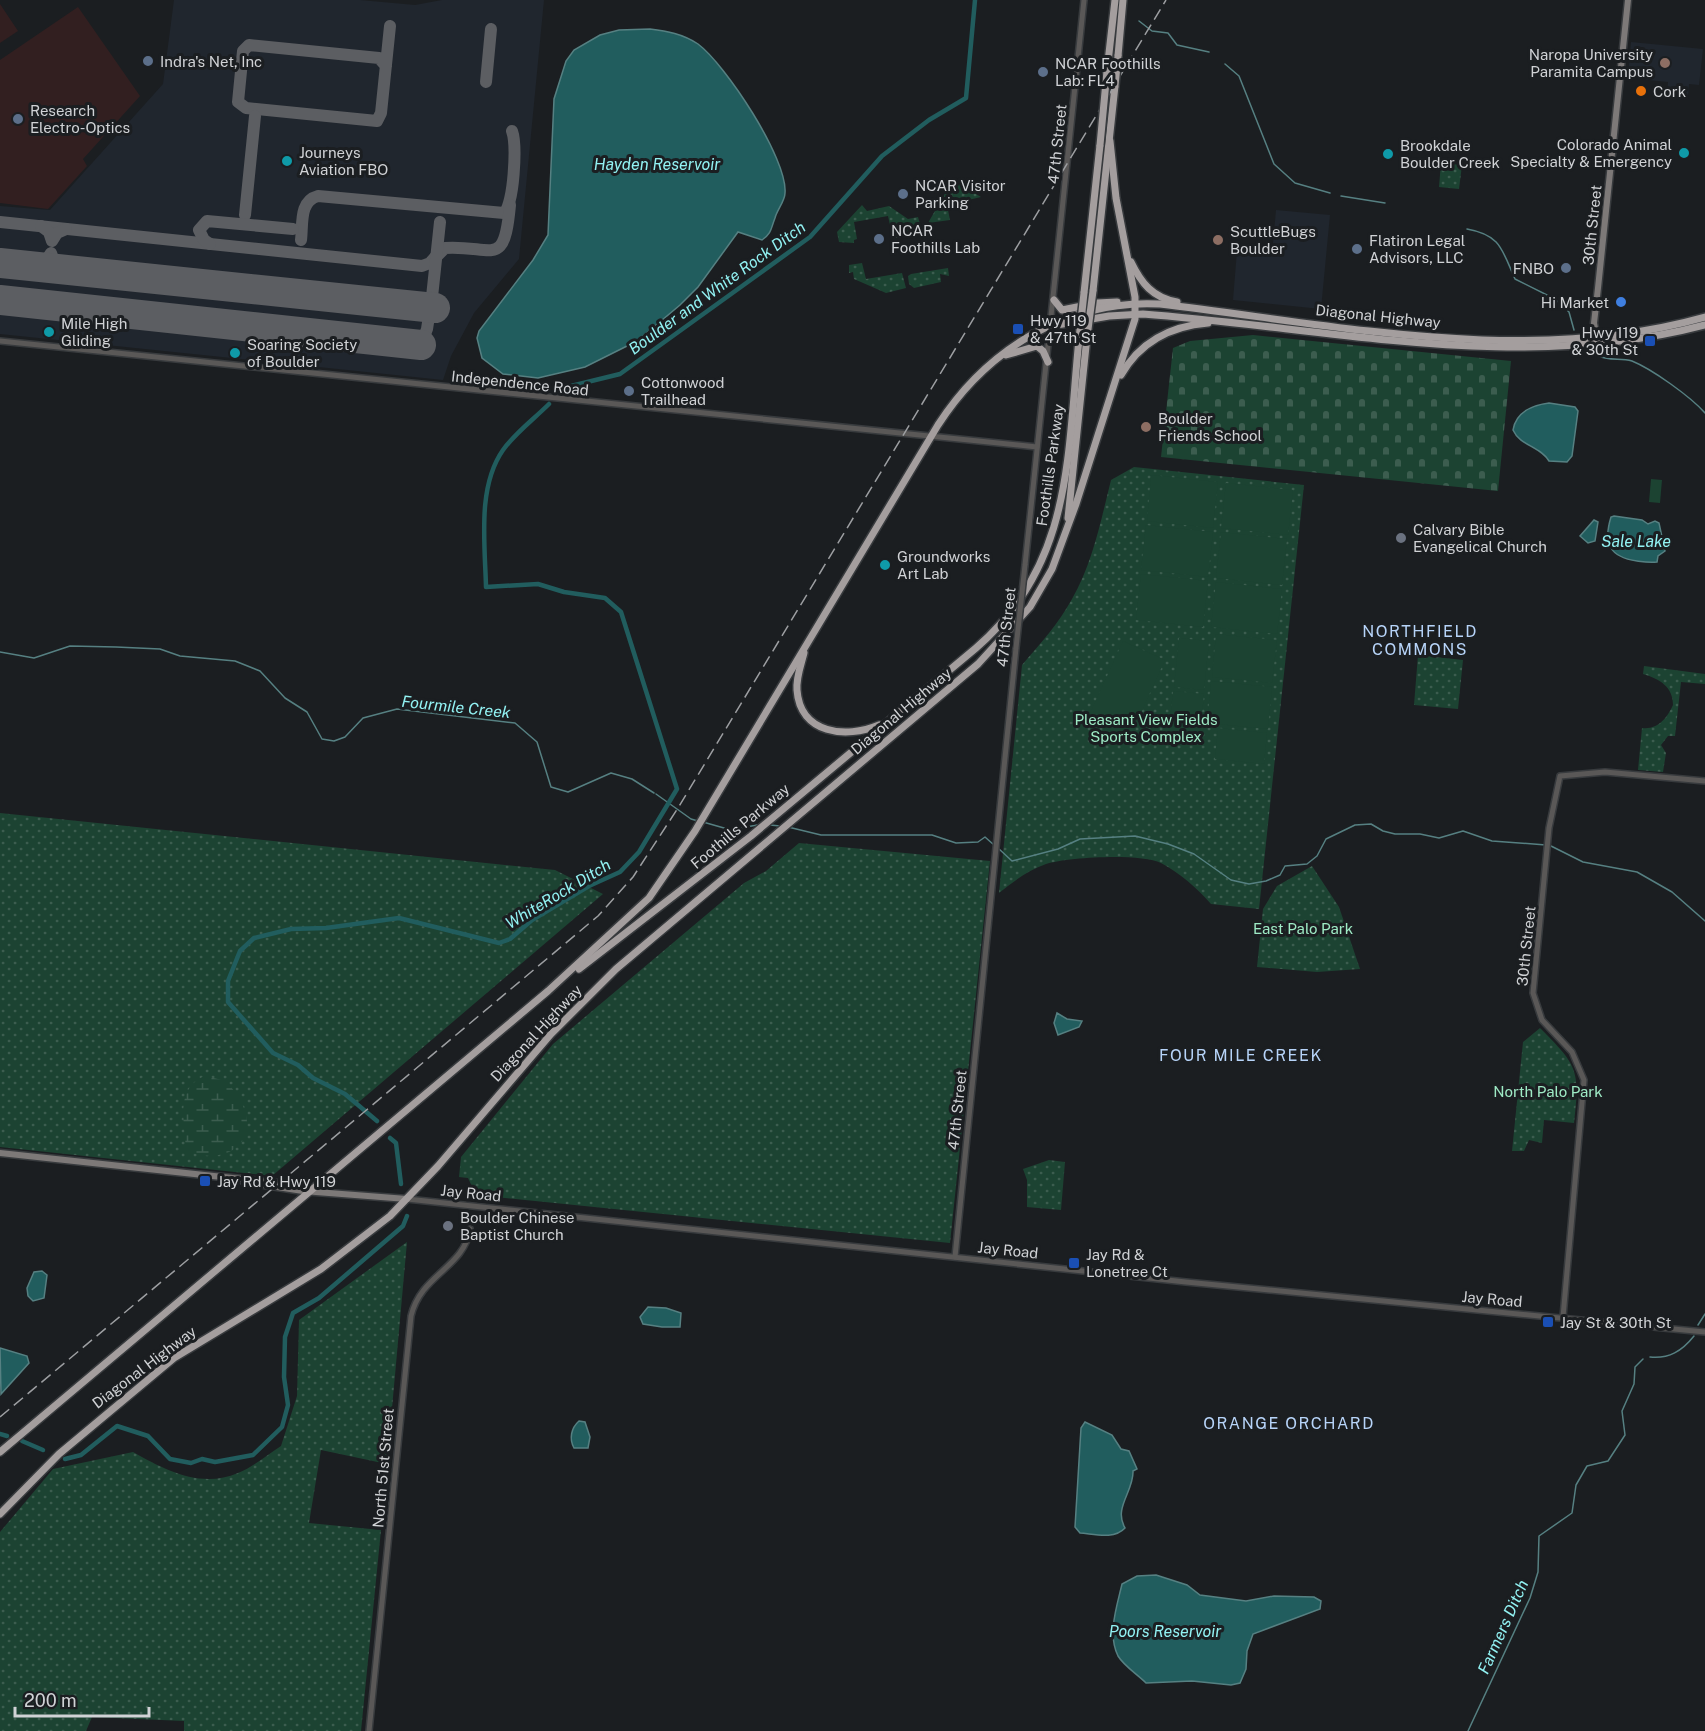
<svg xmlns="http://www.w3.org/2000/svg" width="1705" height="1731" font-family="'Public Sans',sans-serif">
  <style>
    .built { fill: #20262e }
    .industrial { fill: #321f20 }
    .green { fill: url(#green-dots) }
    .wetland { fill: url(#wetland-marsh) }
    .cemetery { fill: url(#cemetery-stones) }
    .pitch { fill: #1c4332 }
    .water { fill: #215d5e; stroke: #568082; stroke-width: 1.5 }
    .lines { fill: none; stroke-linecap: round; stroke-linejoin: round }
    .stream { stroke: #568082; stroke-width: 1.5 }
    .canal { stroke: #215d5e; stroke-width: 4.5 }
    .taxiway { stroke: #5c5e62; stroke-width: 12 }
    .runway { stroke: #5c5e62; stroke-width: 30 }
    .tertiary-casing { stroke: #383b3e; stroke-width: 8 }
    .secondary-casing { stroke: #383b3e; stroke-width: 9 }
    .trunk-casing { stroke: #383b3e; stroke-width: 10 }
    .tertiary { stroke: #5a5857; stroke-width: 5 }
    .secondary { stroke: #7d7978; stroke-width: 6 }
    .trunk { stroke: #a49e9e; stroke-width: 7 }
    .rail { stroke: #9d9fa2; stroke-width: 1.5; stroke-dasharray: 12 6; stroke-linecap: butt }
    .tertiary-bridge-casing { stroke: #383b3e; stroke-width: 8; stroke-linecap: butt }
    .trunk-bridge-casing { stroke: #383b3e; stroke-width: 10; stroke-linecap: butt }
    .tertiary-bridge { stroke: #5a5857; stroke-width: 5 }
    .trunk-bridge { stroke: #a49e9e; stroke-width: 7 }
    .service-dot { fill: #5c6f8a; stroke: #1b1e21; stroke-width: 2 }
    .education-dot { fill: #8d6e63; stroke: #1b1e21; stroke-width: 2 }
    .food-dot { fill: #e8710a; stroke: #1b1e21; stroke-width: 2 }
    .culture-dot { fill: #0f9aa8; stroke: #1b1e21; stroke-width: 2 }
    .shop-dot { fill: #3f7fe0; stroke: #1b1e21; stroke-width: 2 }
    .transit-dot { fill: #1a4fb4; stroke: #1b1e21; stroke-width: 2 }
    .worship-dot { fill: #6b7280; stroke: #1b1e21; stroke-width: 2 }
    .labels { text-anchor: middle; dominant-baseline: central; stroke-width: 6; stroke-linejoin: round; paint-order: stroke }
    .poi-label { font-size: 15px; fill: #d0d2d5; stroke: #1b1e21; text-anchor: start }
    .street-label { font-size: 15px; fill: #d0d2d5; stroke: #1b1e21 }
    .park-label { font-size: 15px; fill: #9eeac5; stroke: #1b1e21 }
    .water-label { font-size: 16px; font-style: italic; fill: #92f2f3; stroke: #1b1e21 }
    .neighbourhood-label { font-size: 16px; letter-spacing: 1.5px; fill: #b7d4f9; stroke: #1b1e21 }
  </style>
  <defs>
    <pattern id="green-dots" width="8" height="8" patternUnits="userSpaceOnUse" patternTransform="scale(1.5)"><rect width="8" height="8" fill="#1c4332"/><path d="M2 2h.1M6 6h.1" fill="none" stroke="#3c5d4f" stroke-width="1.8" stroke-linecap="round"/></pattern>
    <pattern id="wetland-marsh" width="20" height="14" patternUnits="userSpaceOnUse" patternTransform="scale(1.5)"><rect width="20" height="14" fill="#1c4332"/><path d="M1 5h8M5 5V1M11 12h8M15 12V8" fill="none" stroke="#3c5d4f"/></pattern>
    <pattern id="cemetery-stones" width="16" height="16" patternUnits="userSpaceOnUse" patternTransform="scale(1.5)"><rect width="16" height="16" fill="#1c4332"/><path d="M2 7V4a2 2 0 0 1 4 0v3zM10 15v-3a2 2 0 0 1 4 0v3z" fill="#3c5d4f"/></pattern>
  </defs>
  <rect width="100%" height="100%" fill="#1b1e21"/>
  <g class="built">
    <path d="M174,0H360L415,5L442,0H544L519,259L474,313L451,356L443,380L0,334V206L50,210L163,84Z"/>
    <path d="M1631,42L1703,49L1699,85L1689,84L1688,96L1667,94L1668,82L1628,78Z"/>
    <path d="M1276,210L1330,215L1321,309L1233,300L1237,251L1272,254Z"/>
  </g>
  <g class="industrial">
    <path d="M0,4L18,31L0,43Z"/>
    <path d="M78,7L140,96L83,159L87,166L48,209L0,203V60Z"/>
  </g>
  <g class="green">
    <path d="M1441,163L1462,165L1459,189L1439,187Z"/>
    <path d="M952,180L981,197L947,205L950,220L928,223L947,190L948,181Z"/>
    <path d="M862,205L867,211L889,206L908,219L918,217L920,224L911,226L912,232L893,239L888,216L854,222L857,239L854,240V243L839,242L837,232Z"/>
    <path d="M862,263L866,279L902,273L906,288L886,293L854,279L853,272L849,273V265Z"/>
    <path d="M948,268L949,276L940,274L941,282L914,288L909,284L908,276L911,274Z"/>
    <path d="M1134,467L1304,485L1259,909L1211,904C1197,888 1180,873 1161,863C1141,853 1068,857 1046,864C1028,870 1013,882 999,893L1022,665C1040,644 1059,623 1072,599C1093,562 1101,520 1111,480Z"/>
    <path d="M1418,655L1463,660L1458,709L1414,705Z"/>
    <path d="M1644,666L1705,674V684L1681,682L1675,736H1668L1661,745L1666,753L1663,772L1638,770L1642,728C1658,730 1667,718 1673,705C1673,687 1660,679 1643,674Z"/>
    <path d="M0,813L555,870L603,894L272,1176L0,1147Z"/>
    <path d="M799,843L990,861L950,1243L476,1195L468,1178L459,1177L461,1157L553,1044L744,883L766,871Z"/>
    <path d="M1312,866L1339,907L1360,969L1317,972L1257,967L1263,909L1277,886Z"/>
    <path d="M1540,1028C1578,1066 1580,1070 1574,1123L1544,1120L1542,1143L1529,1140L1524,1151H1512L1523,1042Z"/>
    <path d="M1049,1160L1065,1162L1061,1210L1027,1207V1180L1023,1169Z"/>
    <path d="M407,1242L387,1464L321,1450L309,1523L381,1530L361,1731H184V1721L92,1717L86,1731H0V1532L53,1469L133,1452C165,1470 201,1489 238,1473C253,1467 267,1455 281,1446L297,1396L299,1320Z"/>
  </g>
  <path class="wetland" d="M205,1076C211,1078 218,1078 223,1081C230,1084 235,1092 239,1098C264,1141 227,1167 186,1151C185,1124 174,1088 205,1076Z"/>
  <path class="cemetery" d="M1253,335L1511,361L1498,491L1161,457L1173,348L1190,341Z"/>
  <g class="pitch">
    <path d="M1151,475L1218,482L1213,528L1147,521Z"/>
    <path d="M1651,479L1662,480L1660,503L1649,502Z"/>
    <path d="M1226,483L1293,490L1288,535L1221,528Z"/>
    <path d="M1146,525L1213,532L1208,577L1141,570Z"/>
    <path d="M1221,532L1287,539L1282,585L1216,578Z"/>
    <path d="M1141,574L1208,581L1203,627L1136,620Z"/>
    <path d="M1216,582L1282,589L1277,634L1211,627Z"/>
    <path d="M1216,634L1277,640L1272,683L1212,677Z"/>
    <path d="M1179,638L1209,641L1204,690L1174,687Z"/>
    <path d="M1123,641L1165,660L1129,739L1087,720Z"/>
    <path d="M1211,681L1272,687L1268,729L1207,723Z"/>
    <path d="M1173,691L1204,694L1199,743L1168,740Z"/>
    <path d="M1218,728L1267,733L1264,764L1215,759Z"/>
  </g>
  <g class="water">
    <path d="M650,29C667,31 683,34 698,44C725,64 788,159 785,193C785,201 777,210 775,218C771,228 772,233 762,240L738,232L698,287L680,305L637,341L585,367L538,378L503,374L482,358L477,338L479,331L533,260L548,235L554,99L566,61L574,50L600,35L619,30Z"/>
    <path d="M1549,403L1575,407L1578,411L1572,456L1567,462L1549,461C1540,446 1520,446 1513,430C1516,412 1533,405 1549,403Z"/>
    <path d="M1614,516L1642,520L1648,524L1655,521L1659,523L1665,551L1658,556L1657,562C1650,563 1644,562 1637,561C1609,557 1603,543 1611,517Z"/>
    <path d="M1594,520L1598,522L1595,541L1588,543L1580,536Z"/>
    <path d="M1057,1013L1067,1019L1082,1021L1079,1027L1058,1035L1054,1023Z"/>
    <path d="M42,1271L47,1275L44,1298L33,1301L28,1296L27,1288L34,1272Z"/>
    <path d="M648,1307L666,1308L681,1313L680,1327H662L643,1324L640,1317Z"/>
    <path d="M0,1348L27,1356L29,1363L1,1394Z"/>
    <path d="M579,1421L585,1422L590,1437L588,1448H574C569,1439 571,1428 579,1421Z"/>
    <path d="M1085,1422L1112,1435L1121,1449L1129,1451L1137,1469L1133,1471C1134,1491 1113,1508 1125,1528C1114,1540 1094,1534 1080,1533L1075,1527L1081,1428Z"/>
    <path d="M1156,1575L1187,1585L1200,1595L1246,1601L1274,1596L1314,1597L1321,1601L1320,1609L1253,1634L1247,1651L1246,1669L1240,1683L1231,1685L1192,1681L1146,1683C1138,1675 1124,1666 1118,1656C1107,1634 1117,1606 1122,1584L1137,1576Z"/>
  </g>
  <g class="lines">
    <g class="stream">
      <path d="M1139,21L1152,31L1168,33L1177,45L1209,52"/>
      <path d="M1225,64L1239,76L1274,164L1295,183L1330,193"/>
      <path d="M1341,196L1385,203"/>
      <path d="M1467,229C1501,235 1502,250 1515,279L1555,299L1569,312L1574,330"/>
      <path d="M1595,355C1611,362 1620,357 1632,361C1652,369 1691,397 1705,413"/>
      <path d="M0,652L34,658L70,646L116,647L160,649L180,656L235,661L260,671L285,698L307,712L322,739L334,741L345,737L363,718L397,709L515,723L537,742L551,787L568,792L611,773L632,779L654,793"/>
      <path d="M656,794L691,819L698,821"/>
      <path d="M703,822L731,830L762,824"/>
      <path d="M770,825L780,826"/>
      <path d="M788,827L821,835H932L956,843L978,842L985,837L994,845"/>
      <path d="M1551,846L1583,862L1637,872L1672,892L1705,921"/>
      <path d="M998,848L1012,861L1058,849L1080,839L1135,836L1168,844L1194,854L1231,880L1249,884L1266,881L1280,875L1285,866L1307,864L1317,856L1326,839L1355,825L1371,824L1383,831L1395,834H1420L1439,838L1463,831L1492,841L1546,845"/>
      <path d="M1698,1325L1705,1314"/>
      <path d="M1650,1357C1669,1359 1682,1351 1694,1336"/>
      <path d="M1468,1731L1530,1598L1538,1572L1539,1536L1572,1513L1576,1485L1587,1466L1608,1461L1625,1435L1622,1411L1634,1384L1635,1367L1643,1359"/>
    </g>
    <g class="canal">
      <path d="M556,395L571,386L620,374L810,237L882,156L929,120L966,98L975,0"/>
      <path d="M377,1121L345,1094L313,1078L298,1065L273,1053L228,1002V981L240,951L254,938L291,929L326,928L399,918L499,943L510,939L532,920L589,886L620,872L639,852L677,789L621,612L605,598L564,592L538,584L486,587C485,544 477,487 503,450C515,433 534,419 549,404"/>
      <path d="M390,1138L396,1143L401,1184"/>
      <path d="M0,1434L7,1436"/>
      <path d="M22,1441L43,1450"/>
      <path d="M65,1459L81,1455L117,1426L148,1436L170,1459L191,1463L202,1459L215,1462L253,1455L282,1427L288,1405L284,1377L285,1337L293,1313L319,1298L403,1226L407,1216"/>
    </g>
    <g class="taxiway">
      <path d="M386,66L379,58L249,45L243,51L238,102L246,108L377,121L381,113L390,26"/>
      <path d="M486,82L491,29"/>
      <path d="M245,215L255,116"/>
      <path d="M0,222L422,266L430,263L437,255"/>
      <path d="M41,226L49,232L52,241L57,233L66,229"/>
      <path d="M301,240C303,224 299,201 318,196L504,213C514,204 517,145 512,131"/>
      <path d="M210,244L204,240L199,230L207,221L293,229"/>
      <path d="M436,257L445,248C494,245 504,270 510,205"/>
      <path d="M34,266L44,264L51,253L55,264L64,269"/>
      <path d="M415,306L423,304L432,297L440,222"/>
      <path d="M421,345L427,329L432,297"/>
    </g>
    <g class="runway">
      <path d="M0,263L435,308"/>
      <path d="M0,300L421,345"/>
    </g>
    <g class="tertiary-casing">
      <g id="tertiary">
        <path d="M0,341L1037,447"/>
        <path d="M1025,565L1084,0"/>
        <path d="M407,1199L1186,1282L1705,1332"/>
        <path d="M955,1257L1016,648"/>
        <path d="M1563,1317L1584,1080L1572,1052L1542,1020L1533,993L1549,828L1560,776L1605,772L1705,781"/>
        <path d="M369,1731L411,1316C421,1274 464,1268 470,1229"/>
      </g>
    </g>
    <g class="secondary-casing">
      <g id="secondary">
        <path d="M1597,339L1594,323L1598,288L1628,0"/>
        <path d="M0,1153L306,1186L310,1190"/>
        <path d="M244,1182L303,1191L407,1199"/>
      </g>
    </g>
    <g class="trunk-casing">
      <g id="trunk">
        <path d="M1118,56L1123,0"/>
        <path d="M1107,71L1115,0"/>
        <path d="M1131,262C1141,283 1153,298 1177,302"/>
        <path d="M1093,291L1115,86"/>
        <path d="M1084,293L1100,145"/>
        <path d="M1054,300L1062,310L1097,303L1117,302"/>
        <path d="M1051,326L1109,316L1143,314C1331,328 1519,374 1705,325"/>
        <path d="M1006,355L1037,346L1043,351L1048,362"/>
        <path d="M1121,375C1140,342 1171,326 1208,323"/>
        <path d="M1068,518L1087,337"/>
        <path d="M804,653C801,665 796,677 797,690C800,734 846,739 879,725"/>
        <path d="M579,969L751,836L976,648C1073,564 1067,457 1079,339"/>
        <path d="M0,1452L548,991L649,898L695,831L938,425C987,349 1068,299 1160,304C1339,325 1527,367 1705,317"/>
        <path d="M0,1514L59,1454L174,1358L321,1269L390,1216L438,1166L551,1034L616,969L978,664L1030,607L1052,569L1076,504L1135,319V297L1116,198L1110,141"/>
      </g>
    </g>
    <use href="#tertiary" class="tertiary"/>
    <use href="#secondary" class="secondary"/>
    <use href="#trunk" class="trunk"/>
    <path class="rail" d="M0,1417L598,916L633,877L678,808L1166,0"/>
    <g class="tertiary-bridge-casing">
      <path id="tertiary-bridge" d="M1016,648L1025,565"/>
    </g>
    <g class="trunk-bridge-casing">
      <g id="trunk-bridge">
        <path d="M1115,86L1118,56"/>
        <path d="M1100,145L1107,71"/>
        <path d="M1087,337L1093,291"/>
        <path d="M1079,339L1084,293"/>
      </g>
    </g>
    <use href="#tertiary-bridge" class="tertiary-bridge"/>
    <use href="#trunk-bridge" class="trunk-bridge"/>
  </g>
  <g class="service-dot">
    <circle cx="148" cy="61" r="6"/>
    <circle cx="1043" cy="72" r="6"/>
    <circle cx="18" cy="119" r="6"/>
    <circle cx="903" cy="194" r="6"/>
    <circle cx="879" cy="239" r="6"/>
    <circle cx="1357" cy="249" r="6"/>
    <circle cx="1566" cy="268" r="6"/>
    <circle cx="629" cy="391" r="6"/>
  </g>
  <g class="education-dot">
    <circle cx="1665" cy="63" r="6"/>
    <circle cx="1218" cy="240" r="6"/>
    <circle cx="1146" cy="427" r="6"/>
  </g>
  <circle class="food-dot" cx="1641" cy="91" r="6"/>
  <g class="culture-dot">
    <circle cx="1684" cy="153" r="6"/>
    <circle cx="1388" cy="154" r="6"/>
    <circle cx="287" cy="161" r="6"/>
    <circle cx="49" cy="332" r="6"/>
    <circle cx="235" cy="353" r="6"/>
    <circle cx="885" cy="565" r="6"/>
  </g>
  <circle class="shop-dot" cx="1621" cy="302" r="6"/>
  <g class="transit-dot">
    <rect x="1012" y="323" width="12" height="12" rx="3"/>
    <rect x="1644" y="335" width="12" height="12" rx="3"/>
    <rect x="199" y="1175" width="12" height="12" rx="3"/>
    <rect x="1068" y="1257" width="12" height="12" rx="3"/>
    <rect x="1542" y="1316" width="12" height="12" rx="3"/>
  </g>
  <g class="worship-dot">
    <circle cx="1401" cy="538" r="6"/>
    <circle cx="448" cy="1226" r="6"/>
  </g>
  <g class="labels">
    <g class="poi-label">
      <text x="1653" y="54" text-anchor="end">Naropa University<tspan x="1653" dy="17">Paramita Campus</tspan></text>
      <text x="160" y="61">Indra's Net, Inc</text>
      <text x="1055" y="63">NCAR Foothills<tspan x="1055" dy="17">Lab: FL4</tspan></text>
      <text x="1653" y="91">Cork</text>
      <text x="30" y="110">Research<tspan x="30" dy="17">Electro-Optics</tspan></text>
      <text x="1672" y="144" text-anchor="end">Colorado Animal<tspan x="1672" dy="17">Specialty &amp; Emergency</tspan></text>
      <text x="1400" y="145">Brookdale<tspan x="1400" dy="17">Boulder Creek</tspan></text>
      <text x="299" y="152">Journeys<tspan x="299" dy="17">Aviation FBO</tspan></text>
      <text x="915" y="185">NCAR Visitor<tspan x="915" dy="17">Parking</tspan></text>
      <text x="891" y="230">NCAR<tspan x="891" dy="17">Foothills Lab</tspan></text>
      <text x="1230" y="231">ScuttleBugs<tspan x="1230" dy="17">Boulder</tspan></text>
      <text x="1369" y="240">Flatiron Legal<tspan x="1369" dy="17">Advisors, LLC</tspan></text>
      <text x="1554" y="268" text-anchor="end">FNBO</text>
      <text x="1609" y="302" text-anchor="end">Hi Market</text>
      <text x="1030" y="320">Hwy 119<tspan x="1030" dy="17">&amp; 47th St</tspan></text>
      <text x="61" y="323">Mile High<tspan x="61" dy="17">Gliding</tspan></text>
      <text x="1638" y="332" text-anchor="end">Hwy 119<tspan x="1638" dy="17">&amp; 30th St</tspan></text>
      <text x="247" y="344">Soaring Society<tspan x="247" dy="17">of Boulder</tspan></text>
      <text x="641" y="382">Cottonwood<tspan x="641" dy="17">Trailhead</tspan></text>
      <text x="1158" y="418">Boulder<tspan x="1158" dy="17">Friends School</tspan></text>
      <text x="1413" y="529">Calvary Bible<tspan x="1413" dy="17">Evangelical Church</tspan></text>
      <text x="897" y="556">Groundworks<tspan x="897" dy="17">Art Lab</tspan></text>
      <text x="217" y="1181">Jay Rd &amp; Hwy 119</text>
      <text x="460" y="1217">Boulder Chinese<tspan x="460" dy="17">Baptist Church</tspan></text>
      <text x="1086" y="1254">Jay Rd &amp;<tspan x="1086" dy="17">Lonetree Ct</tspan></text>
      <text x="1560" y="1322">Jay St &amp; 30th St</text>
    </g>
    <g class="street-label">
      <text transform="translate(1057 144) rotate(-84)">47th Street</text>
      <text transform="translate(1592 225) rotate(-84)">30th Street</text>
      <text transform="translate(1378 316) rotate(6)">Diagonal Highway</text>
      <text transform="translate(520 383) rotate(6)">Independence Road</text>
      <text transform="translate(1050 465) rotate(-82)">Foothills Parkway</text>
      <text transform="translate(1006 627) rotate(-84)">47th Street</text>
      <text transform="translate(901 711) rotate(-40)">Diagonal Highway</text>
      <text transform="translate(740 826) rotate(-40)">Foothills Parkway</text>
      <text transform="translate(1526 946) rotate(-84)">30th Street</text>
      <text transform="translate(536 1033) rotate(-47)">Diagonal Highway</text>
      <text transform="translate(957 1110) rotate(-84)">47th Street</text>
      <text transform="translate(471 1193) rotate(6)">Jay Road</text>
      <text transform="translate(1008 1250) rotate(6)">Jay Road</text>
      <text transform="translate(1492 1299) rotate(5)">Jay Road</text>
      <text transform="translate(144 1367) rotate(-37)">Diagonal Highway</text>
      <text transform="translate(383 1468) rotate(-85)">North 51st Street</text>
    </g>
    <g class="park-label">
      <text x="1146" y="719">Pleasant View Fields<tspan x="1146" dy="17">Sports Complex</tspan></text>
      <text x="1303" y="928">East Palo Park</text>
      <text x="1548" y="1091">North Palo Park</text>
    </g>
    <g class="water-label">
      <text x="657" y="164">Hayden Reservoir</text>
      <text transform="translate(717 288) rotate(-36)">Boulder and White Rock Ditch</text>
      <text x="1636" y="541">Sale Lake</text>
      <text transform="translate(456 707) rotate(6)">Fourmile Creek</text>
      <text transform="translate(558 894) rotate(-31)">WhiteRock Ditch</text>
      <text transform="translate(1503 1627) rotate(-66)">Farmers Ditch</text>
      <text x="1165" y="1631">Poors Reservoir</text>
    </g>
    <g class="neighbourhood-label">
      <text x="1420" y="631">NORTHFIELD<tspan x="1420" dy="18">COMMONS</tspan></text>
      <text x="1241" y="1055">FOUR MILE CREEK</text>
      <text x="1289" y="1423">ORANGE ORCHARD</text>
    </g>
  </g>
  <path d="M15 1707v9h134v-9" fill="none" stroke="#d0d2d5" stroke-width="3"/>
  <text x="24" y="1707" font-size="18" fill="#d0d2d5" stroke="#1b1e21" stroke-width="4.5" paint-order="stroke">200 m</text>
</svg>
